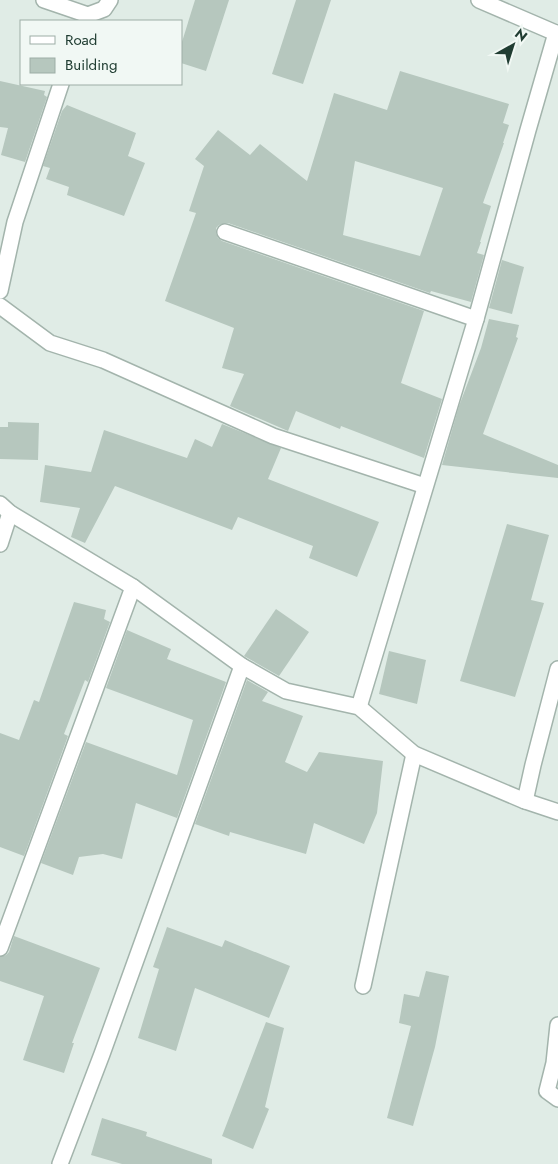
<svg xmlns="http://www.w3.org/2000/svg" width="558" height="1164" font-family="Jost,sans-serif">
  <style>
    .building { fill: #b6c7be; fill-rule: evenodd }
    .lines { fill: none; stroke-linecap: round; stroke-linejoin: round }
    .minor-casing { stroke: #a3b4ac; stroke-width: 18 }
    .minor { stroke: #fff; stroke-width: 15 }
  </style>
  <rect width="100%" height="100%" fill="#e0ece6"/>
  <g class="building">
    <path d="M195,0H229L206,71L181,63V45Z"/>
    <path d="M296,0H331L303,84L272,74Z"/>
    <path d="M400,71L509,104L503,123L509,125L503,143H504L483,203L491,206L480,242H481L477,253L484,255L471,302L431,291L430,293L228,223L219,225L216,228V233L218,238L222,241L424,311L401,383L442,399L424,458L341,426L340,429L296,411L288,431L230,406L244,374L222,368L234,328L165,301L196,213L189,211L204,166L195,159L218,130L250,155L260,144L307,181L334,93L387,110ZM355,161L443,188L420,256L343,235Z"/>
    <path d="M0,81L45,91L44,95L47,97L25,162L1,155L8,128L0,127Z"/>
    <path d="M67,105L136,133L128,156L145,163L124,216L67,195L69,187L46,179L50,168L43,166L62,111Z"/>
    <path d="M502,260L524,267L512,314L489,308Z"/>
    <path d="M489,319L519,325L516,337L518,338L483,434L558,465V478L442,465L459,406L481,348Z"/>
    <path d="M8,422L39,423L38,460L0,459V427H8Z"/>
    <path d="M222,424L281,448L268,479L379,522L357,577L309,558L313,546L238,517L232,530L115,486L85,543L71,537L80,508L40,502L45,465L91,472L104,430L187,458L195,439L212,447Z"/>
    <path d="M507,524L549,535L531,600L544,603L515,697L460,681Z"/>
    <path d="M74,602L106,610L104,619L110,622L88,682L85,680L64,734L68,736L24,856L0,847V733L19,740L34,700L39,702Z"/>
    <path d="M276,609L309,632L279,676L244,656Z"/>
    <path d="M127,630L171,649L167,659L226,682L177,818L136,803L122,859L103,854L79,857L73,875L41,863L86,742L177,775L193,720L106,688Z"/>
    <path d="M389,651L426,660L417,704L379,694Z"/>
    <path d="M247,680L268,692L262,701L303,716L285,762L307,772L319,752L383,761L377,813L364,844L314,823L306,854L230,832L229,836L195,824Z"/>
    <path d="M167,927L222,947L225,940L290,966L269,1018L195,988L176,1051L138,1038L159,969L153,967Z"/>
    <path d="M14,936L100,968L72,1043H74L64,1073L23,1060L44,996L0,981V957L6,955L9,952Z"/>
    <path d="M426,971L449,976L435,1047L413,1126L387,1118L411,1026L399,1023L404,994L419,997Z"/>
    <path d="M266,1022L284,1028L265,1107L269,1109L253,1149L222,1136Z"/>
    <path d="M102,1118L147,1132L146,1136L212,1159V1164H122L91,1155Z"/>
  </g>
  <g class="lines">
    <g class="minor-casing">
      <g id="minor">
        <path d="M44,0L88,15L86,21"/>
        <path d="M479,0L558,34"/>
        <path d="M88,15L104,9L110,0"/>
        <path d="M225,232L476,319"/>
        <path d="M0,291L15,222L61,84"/>
        <path d="M0,306L50,343L103,360L273,436L425,486"/>
        <path d="M0,504L10,513L133,587L242,666L286,691L359,707L414,754L525,801L558,812"/>
        <path d="M0,544L10,513"/>
        <path d="M359,707L476,319L528,130L556,33"/>
        <path d="M525,801L533,765L558,669"/>
        <path d="M0,948L133,587"/>
        <path d="M363,986L414,754"/>
        <path d="M558,1025L554,1063L547,1091L558,1099"/>
        <path d="M60,1164L102,1054L242,666"/>
      </g>
    </g>
    <use href="#minor" class="minor"/>
  </g>
  <rect x="20" y="20" width="162" height="65" fill="#f1f8f4" stroke="#9dada6"/>
  <rect x="30" y="36" width="25" height="8" fill="#ffffff" stroke="#9dada6"/>
  <text x="65" y="45" font-size="15" fill="#203d32">Road</text>
  <rect x="30" y="58" width="25" height="15" fill="#b6c7be" stroke="#9dada6"/>
  <text x="65" y="70" font-size="15" fill="#203d32">Building</text>
  <g transform="translate(513 45) rotate(39)" stroke="#f1f8f4" stroke-width="4" paint-order="stroke">
  <path d="M0-4L9 19L0 12L-9 19Z" fill="#203d32"/>
  <text y="-8" font-size="14" font-weight="bold" text-anchor="middle" fill="#203d32">N</text>
  </g>
</svg>
